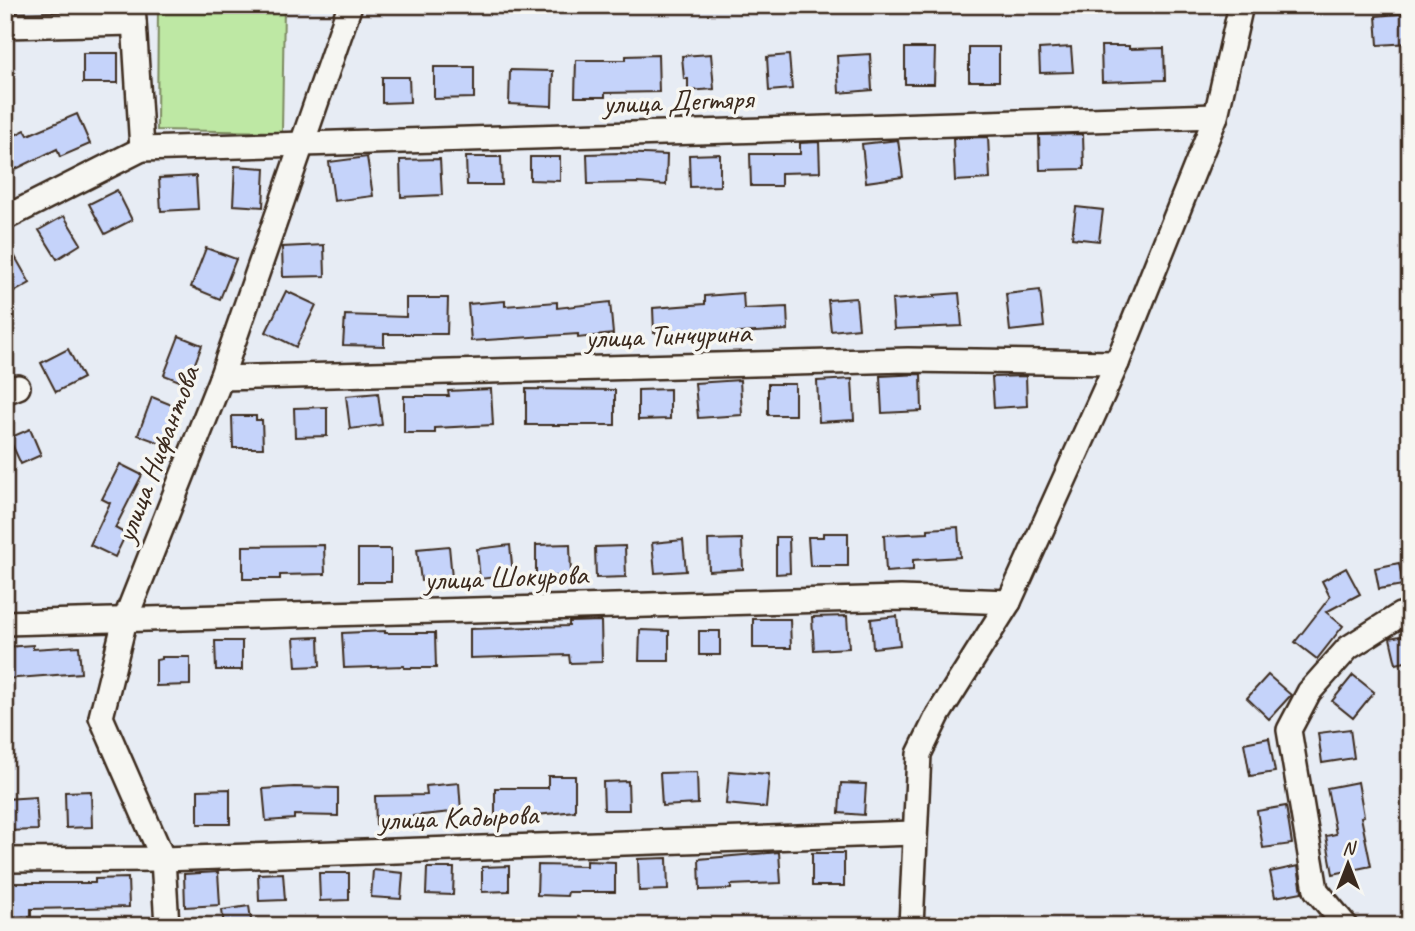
<svg xmlns="http://www.w3.org/2000/svg" width="1415" height="931" font-family="Caveat,sans-serif">
  <style>
    .green { fill: #bee8a4; stroke: #7c8961; stroke-width: 2 }
    .building { fill: #c5d3fa; stroke: #3b2a1e; stroke-width: 2 }
    .lines { fill: none; stroke-linecap: round; stroke-linejoin: round }
    .minor-casing { stroke: #3b2a1e; stroke-width: 28 }
    .minor { stroke: #f6f6f2; stroke-width: 23 }
    .labels { text-anchor: middle; dominant-baseline: central; stroke-width: 7; stroke-linejoin: round; paint-order: stroke }
    .street-label { font-size: 30px; fill: #3b2a1e; stroke: #f6f6f2 }
  </style>
  <rect width="100%" height="100%" fill="#e7ecf4"/>
  <filter id="ink" filterUnits="userSpaceOnUse"><feTurbulence type="fractalNoise" baseFrequency=".0143" numOctaves="2"/><feDisplacementMap in="SourceGraphic" scale="14" xChannelSelector="R" yChannelSelector="G"/><feConvolveMatrix kernelMatrix="1 2 1 2 8 2 1 2 1" color-interpolation-filters="sRGB"/></filter>
  <g filter="url(#ink)">
    <path class="green" d="M158,5H284L282,132L157,130Z"/>
    <g class="building">
      <path d="M1410,13V43L1378,45L1376,16Z"/>
      <path d="M1101,46H1129V49L1164,48L1165,80L1102,82Z"/>
      <rect x="969" y="47" width="30" height="34"/>
      <path d="M1071,47L1073,72L1040,73L1039,49Z"/>
      <path d="M905,48H935L934,84H905Z"/>
      <rect x="83" y="53" width="35" height="30"/>
      <path d="M711,54L714,89L688,91V79H684L682,56Z"/>
      <path d="M870,54L872,90L839,93L837,56Z"/>
      <path d="M658,55L659,92L605,93V97H575L576,60H626V56Z"/>
      <path d="M789,55L792,89L769,91L767,57Z"/>
      <path d="M434,67H474V98L434,99Z"/>
      <path d="M510,70L553,71L552,106L509,104Z"/>
      <path d="M382,77H409L410,102L382,103Z"/>
      <path d="M77,114L90,144L60,157L57,149L14,170L5,154V140L25,130L28,135Z"/>
      <path d="M1083,134L1084,169L1040,170L1039,135Z"/>
      <path d="M988,137L990,179L955,181L953,138Z"/>
      <path d="M898,140L903,177L866,182L862,144Z"/>
      <path d="M819,142L820,172L781,173V186H751L750,154H800V143Z"/>
      <path d="M619,153L667,155L666,185L637,183L588,184L587,154Z"/>
      <path d="M720,154V186L690,187L689,155Z"/>
      <path d="M367,157L373,196L334,201L329,162Z"/>
      <path d="M466,157H501L502,185H467Z"/>
      <path d="M530,157H560V181L530,180Z"/>
      <path d="M440,159L442,195L401,197L400,160Z"/>
      <path d="M235,166L265,168L263,207L233,205Z"/>
      <path d="M196,176L198,209L161,211L159,178Z"/>
      <path d="M117,190L132,220L105,234L89,204Z"/>
      <path d="M1076,207L1103,210L1099,241L1072,238Z"/>
      <path d="M64,216L81,244L57,259L39,230Z"/>
      <path d="M5,239L30,283L5,297Z"/>
      <path d="M324,245L325,276L283,277L282,247Z"/>
      <path d="M206,248L236,259L220,299L191,287Z"/>
      <path d="M1040,290L1044,327L1010,331L1006,294Z"/>
      <path d="M286,291L316,305L296,347L266,332Z"/>
      <path d="M743,293L744,309L787,307L788,330L708,335V330L654,333L653,308L705,304V296Z"/>
      <path d="M959,293L962,326L894,329L892,300L935,297L934,295Z"/>
      <path d="M406,298H448L447,334H384V346L343,345L345,315L406,317Z"/>
      <path d="M856,298L859,328L831,331L828,300Z"/>
      <path d="M505,301V306L557,302V308L610,302L613,334L578,338V334L471,341L468,304Z"/>
      <path d="M179,336L202,345L187,384L164,375Z"/>
      <path d="M68,349L83,378L56,392L41,363Z"/>
      <path d="M921,374L922,411L882,413L880,376Z"/>
      <path d="M1026,376L1027,406L994,408L992,377Z"/>
      <path d="M852,379L854,420L819,422L817,381Z"/>
      <path d="M740,380L742,415L698,418L695,383Z"/>
      <rect x="768" y="384" width="27" height="31"/>
      <path d="M491,389L493,425L435,428V433H404V396H449L448,391Z"/>
      <path d="M526,389L615,390V425H526Z"/>
      <path d="M670,389V419L638,420V390Z"/>
      <path d="M378,393L382,425L350,429L346,396Z"/>
      <path d="M152,397L177,407L163,444L138,435Z"/>
      <path d="M327,407V436L295,437L294,408Z"/>
      <path d="M232,416H256V420H262L263,448H233Z"/>
      <path d="M30,429L41,455L21,464L9,438Z"/>
      <path d="M120,464L142,475L115,528L126,534L115,557L90,545L110,503L102,499Z"/>
      <path d="M958,527L960,557L913,560V570L886,572L884,535L928,533V529Z"/>
      <path d="M823,533H848V566H810L808,537H823Z"/>
      <path d="M776,537H789L790,573L776,574Z"/>
      <path d="M742,539L743,569L709,571L708,540Z"/>
      <path d="M683,540L686,571L655,573L652,543Z"/>
      <path d="M570,544L571,576L536,577V545Z"/>
      <path d="M324,545L325,574L280,575V579H243V546Z"/>
      <path d="M510,545L513,575L480,579L477,549Z"/>
      <path d="M449,546L452,578L421,581L417,549Z"/>
      <path d="M625,546L626,577L596,578L595,547Z"/>
      <rect x="358" y="549" width="33" height="33"/>
      <path d="M1399,563L1403,585L1379,589L1375,568Z"/>
      <path d="M1346,568L1360,594L1326,612L1343,626L1317,659L1295,642L1330,597L1322,581Z"/>
      <path d="M847,616L849,648L814,650L812,617Z"/>
      <path d="M897,616L900,645L873,648L871,619Z"/>
      <path d="M753,619H790L791,648H753Z"/>
      <path d="M601,621L602,662L570,663L569,655L470,658V629L569,626V622Z"/>
      <path d="M640,630L669,631V661H639Z"/>
      <path d="M385,631V633H435L436,668H404V666L344,668L342,633Z"/>
      <rect x="699" y="631" width="21" height="24"/>
      <path d="M1410,634V661L1396,664L1390,638Z"/>
      <path d="M319,637L320,666L296,667L294,638Z"/>
      <path d="M215,641H242V670H216Z"/>
      <path d="M33,645V649L79,646L81,673L5,679V647Z"/>
      <path d="M162,657H190V685L156,686V660L162,659Z"/>
      <path d="M1268,675L1291,695L1269,719L1247,698Z"/>
      <path d="M1353,675L1374,692L1353,718L1332,701Z"/>
      <path d="M1350,729L1354,758L1322,763L1318,733Z"/>
      <path d="M1269,738L1275,772L1250,776L1244,743Z"/>
      <path d="M729,771L769,774L766,808L726,804Z"/>
      <path d="M697,772L698,804L662,806L660,773Z"/>
      <path d="M548,776H575V811L537,815V821H495V788H548Z"/>
      <path d="M628,781L629,810H604L603,782Z"/>
      <path d="M1358,782L1364,816L1361,817L1371,866L1333,874L1326,836L1336,834L1327,788Z"/>
      <path d="M459,783L461,811L413,816V824L376,825L375,796L427,795L426,786Z"/>
      <path d="M841,783L866,784L864,815L839,813Z"/>
      <path d="M294,787L338,788V816L294,815V819L266,821L263,789Z"/>
      <path d="M230,789V824H198V790Z"/>
      <path d="M91,791L92,827L66,828L65,792Z"/>
      <path d="M36,797L38,830L5,831V799Z"/>
      <path d="M1286,806L1292,844L1263,848L1257,811Z"/>
      <path d="M779,852L781,883L731,885V889L700,890L699,859Z"/>
      <rect x="812" y="853" width="32" height="33"/>
      <path d="M667,858L668,890L639,891L638,859Z"/>
      <path d="M586,861L615,862V892H568L567,896L537,895L538,865L586,866Z"/>
      <path d="M509,866V891L482,892V867Z"/>
      <path d="M1298,866L1302,892L1275,897L1270,872Z"/>
      <path d="M427,868H454L453,895L426,894Z"/>
      <path d="M373,870L403,873L401,899L371,897Z"/>
      <path d="M218,872L220,905L185,907L184,874Z"/>
      <path d="M283,873L285,900L259,901L258,874Z"/>
      <path d="M319,873H349V900L320,901Z"/>
      <path d="M128,878L129,907L31,909V916L5,917V883H95V879Z"/>
      <path d="M249,906L252,926H224L222,910Z"/>
    </g>
    <g class="lines">
      <g class="minor-casing">
        <g id="minor">
          <path d="M5,26L134,23"/>
          <path d="M142,149L1216,116"/>
          <path d="M5,218L142,149L133,5"/>
          <path d="M221,378L908,360L1117,363"/>
          <path d="M5,392L18,387"/>
          <path d="M5,623L901,598L1009,602"/>
          <path d="M5,860L163,859L914,833"/>
          <path d="M167,926L163,859L101,717L125,620L221,378L350,5"/>
          <path d="M911,926L919,754L938,715L1009,602L1117,363L1216,116L1241,5"/>
          <path d="M1346,926L1316,890L1289,730L1309,692L1348,648L1400,615L1410,613"/>
        </g>
      </g>
      <use href="#minor" class="minor"/>
    </g>
  </g>
  <g class="labels">
    <g class="street-label">
      <text transform="translate(678 101) rotate(-2)">улица Дегтяря</text>
      <text transform="translate(668 335) rotate(-2)">улица Тинчурина</text>
      <text transform="translate(157 454) rotate(-69)">улица Нифантова</text>
      <text transform="translate(506 577) rotate(-2)">улица Шокурова</text>
      <text transform="translate(458 817) rotate(-2)">улица Кадырова</text>
    </g>
  </g>
  <rect width="1415" height="931" fill="none" stroke="#f6f6f2" stroke-width="28"/>
  <rect x="14" y="14" width="1387" height="903" fill="none" stroke="#3b2a1e" stroke-width="2.5" filter="url(#ink)"/>
  <g transform="translate(1348 864)" stroke="#f6f6f2" stroke-width="5" paint-order="stroke">
  <path d="M0-5L12 26L0 18L-12 26Z" fill="#3b2a1e"/>
  <text y="-10" font-size="19" font-weight="bold" text-anchor="middle" fill="#3b2a1e">N</text>
  </g>
</svg>
